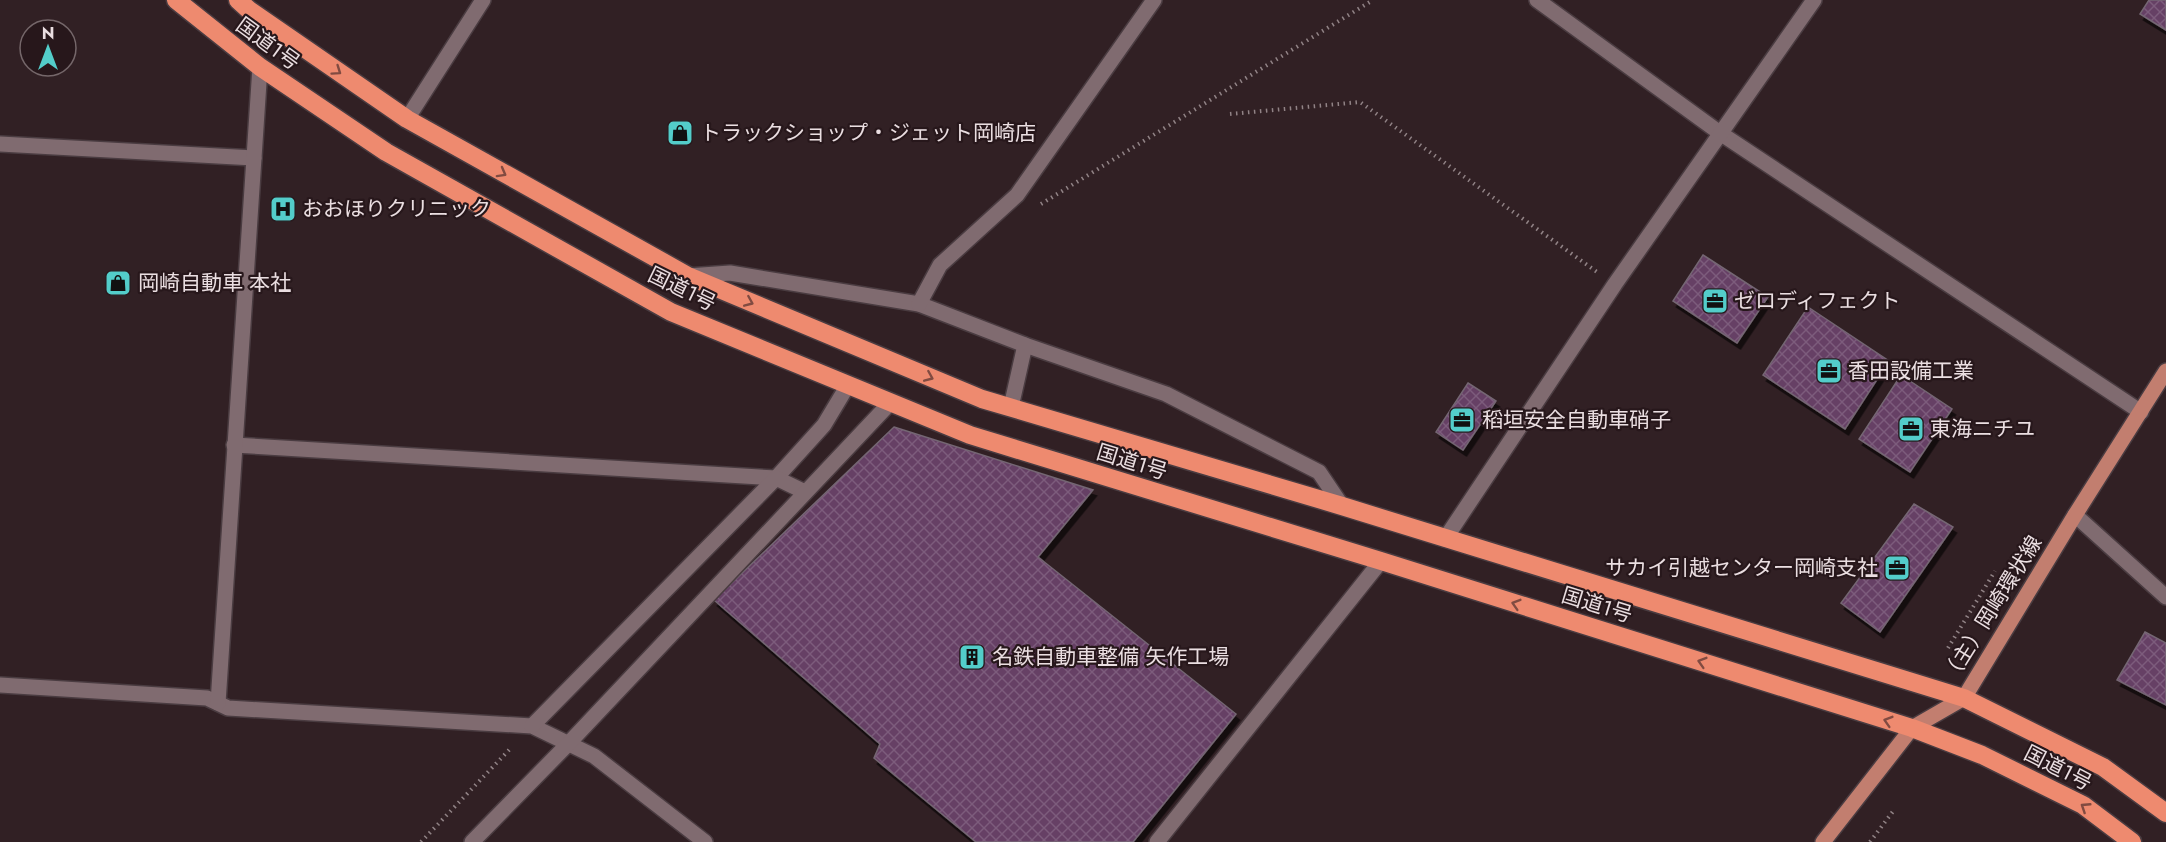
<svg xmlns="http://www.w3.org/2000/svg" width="2166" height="842" font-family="Jost,'Noto Sans JP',sans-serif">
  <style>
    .building { fill: url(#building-cross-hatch); stroke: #746673; stroke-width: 1.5; filter: url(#shadow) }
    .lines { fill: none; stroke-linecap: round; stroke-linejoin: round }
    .minor-casing { stroke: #4a3c41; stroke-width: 18 }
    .major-casing { stroke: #4a3c41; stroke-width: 18 }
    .highway-casing { stroke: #4a3c41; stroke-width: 21 }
    .path { stroke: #918386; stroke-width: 4; stroke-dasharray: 1.5 4.5; stroke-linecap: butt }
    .minor { stroke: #806b70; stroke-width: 15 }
    .major { stroke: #c27e6f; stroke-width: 15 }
    .highway { stroke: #ee8a6f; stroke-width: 18 }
    .oneway { stroke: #814b41 }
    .labels { text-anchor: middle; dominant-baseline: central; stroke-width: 4.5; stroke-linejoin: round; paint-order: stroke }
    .street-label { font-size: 21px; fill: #eadee1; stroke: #27171b }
    .poi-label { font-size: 21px; fill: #eadee1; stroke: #27171b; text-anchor: start }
  </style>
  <defs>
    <pattern id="building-cross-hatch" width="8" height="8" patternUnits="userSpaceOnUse" patternTransform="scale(1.5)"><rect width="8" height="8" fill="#664065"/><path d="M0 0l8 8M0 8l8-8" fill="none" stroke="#7c5b7b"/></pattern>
    <filter id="shadow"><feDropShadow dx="3.5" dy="6" stdDeviation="0" flood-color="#0009"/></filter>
  </defs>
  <rect width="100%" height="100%" fill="#312024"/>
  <g class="building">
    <path d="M2149,0H2166V30L2140,14Z"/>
    <path d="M1703,255L1768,297L1737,343L1673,301Z"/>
    <path d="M1808,307L1889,361L1845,429L1763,375Z"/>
    <path d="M1901,375L1952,409L1910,472L1859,439Z"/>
    <path d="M1468,383L1496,401L1463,450L1436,432Z"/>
    <path d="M894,427L1093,490L1038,557L1236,714L1133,842H976L874,758L880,744L714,600Z"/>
    <path d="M1914,504L1953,527L1880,632L1841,603Z"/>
    <path d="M2145,632L2166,643V705L2117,680Z"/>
  </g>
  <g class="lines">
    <g class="minor-casing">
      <g id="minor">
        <path d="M1537,0L1720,133L2141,412"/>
        <path d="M407,119L483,0"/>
        <path d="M0,144L254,158"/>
        <path d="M688,276L730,273L919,304L1025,345L1166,394L1319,472L1342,506"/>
        <path d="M919,304L940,265L1017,195L1154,0"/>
        <path d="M1011,407L1025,345"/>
        <path d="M234,445L776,478L824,425L848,385"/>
        <path d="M2075,515L2166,597"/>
        <path d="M1445,539L1615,284L1814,0"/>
        <path d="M0,685L207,698L228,708L532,726L594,756L705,842"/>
        <path d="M218,703L260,67"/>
        <path d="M532,726L776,478L805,492"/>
        <path d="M472,842L568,744L890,403"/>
        <path d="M1157,842L1381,561"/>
      </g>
    </g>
    <g class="major-casing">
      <path id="major" d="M1823,842L1912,728L1964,698L2075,515L2166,371"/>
    </g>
    <g class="highway-casing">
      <g id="highway">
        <path d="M176,0L260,67L386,152L671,312L970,435L1381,561L1912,728L1982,755L2083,805L2132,842"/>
        <path d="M238,0L249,10L407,119L688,276L982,399L1342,506L1964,698L2103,767L2166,813"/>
      </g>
    </g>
    <g class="path">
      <path d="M1230,114L1360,102L1597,272"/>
      <path d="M1041,204L1373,0"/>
      <path d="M1948,648L1995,571"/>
      <path d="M421,842L510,749"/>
      <path d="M1870,842L1894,810"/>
    </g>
    <use href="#minor" class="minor"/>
    <use href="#major" class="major"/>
    <use href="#highway" class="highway"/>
  </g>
  <defs><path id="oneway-chevron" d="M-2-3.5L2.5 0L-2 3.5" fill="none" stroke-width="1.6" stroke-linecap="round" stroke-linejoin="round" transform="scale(1.5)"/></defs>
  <g class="oneway">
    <use href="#oneway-chevron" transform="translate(337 71) rotate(35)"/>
    <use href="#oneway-chevron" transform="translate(502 173) rotate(29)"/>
    <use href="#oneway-chevron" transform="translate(749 302) rotate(23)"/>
    <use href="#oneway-chevron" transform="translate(929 377) rotate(23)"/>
    <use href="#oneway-chevron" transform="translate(1516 604) rotate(-163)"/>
    <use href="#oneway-chevron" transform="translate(1702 662) rotate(-163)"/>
    <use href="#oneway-chevron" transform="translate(1888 721) rotate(-163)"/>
    <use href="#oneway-chevron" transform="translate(2085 807) rotate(-147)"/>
  </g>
  <defs>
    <g id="shop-square" transform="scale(1.35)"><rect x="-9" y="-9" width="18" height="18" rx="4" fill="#53cdca" stroke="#27171b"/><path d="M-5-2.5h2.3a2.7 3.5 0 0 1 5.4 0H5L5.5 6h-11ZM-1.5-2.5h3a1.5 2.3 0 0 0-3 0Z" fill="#111"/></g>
    <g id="hospital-square" transform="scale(1.35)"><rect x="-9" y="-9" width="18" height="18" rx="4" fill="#53cdca" stroke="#27171b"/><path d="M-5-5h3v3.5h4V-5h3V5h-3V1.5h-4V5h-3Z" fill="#111"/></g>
    <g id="office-square" transform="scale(1.35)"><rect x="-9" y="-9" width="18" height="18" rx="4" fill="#53cdca" stroke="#27171b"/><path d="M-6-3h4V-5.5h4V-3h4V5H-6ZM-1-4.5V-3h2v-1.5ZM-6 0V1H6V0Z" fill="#111"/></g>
    <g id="building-square" transform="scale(1.35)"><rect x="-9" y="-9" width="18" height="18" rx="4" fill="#53cdca" stroke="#27171b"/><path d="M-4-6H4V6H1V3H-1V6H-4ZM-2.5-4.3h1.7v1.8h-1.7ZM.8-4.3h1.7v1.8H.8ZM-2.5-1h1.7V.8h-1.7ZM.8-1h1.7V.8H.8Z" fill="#111"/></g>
  </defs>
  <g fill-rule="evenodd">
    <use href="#shop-square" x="680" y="133"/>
    <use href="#hospital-square" x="283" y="209"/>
    <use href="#shop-square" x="118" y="283"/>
    <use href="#office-square" x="1715" y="301"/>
    <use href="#office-square" x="1829" y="371"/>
    <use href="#office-square" x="1462" y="420"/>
    <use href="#office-square" x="1911" y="429"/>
    <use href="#office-square" x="1897" y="568"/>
    <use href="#building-square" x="972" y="657"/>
  </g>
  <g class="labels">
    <g class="street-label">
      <text transform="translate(268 44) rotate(36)">国道1号</text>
      <text transform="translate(682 289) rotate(26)">国道1号</text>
      <text transform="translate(1132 462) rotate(17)">国道1号</text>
      <text transform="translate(1597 605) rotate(17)">国道1号</text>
      <text transform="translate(1992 609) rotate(-58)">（主）岡崎環状線</text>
      <text transform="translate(2058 768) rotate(27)">国道1号</text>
    </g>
    <g class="poi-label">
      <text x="700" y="133">トラックショップ・ジェット岡崎店</text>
      <text x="302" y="209">おおほりクリニック</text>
      <text x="138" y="283">岡崎自動車 本社</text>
      <text x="1734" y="301">ゼロディフェクト</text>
      <text x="1848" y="371">香田設備工業</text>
      <text x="1482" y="420">稻垣安全自動車硝子</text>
      <text x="1930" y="429">東海ニチユ</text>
      <text x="1878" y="568" text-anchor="end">サカイ引越センター岡崎支社</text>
      <text x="992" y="657">名鉄自動車整備 矢作工場</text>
    </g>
  </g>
  <g transform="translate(48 48)"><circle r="28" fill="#27171b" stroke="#75676a" stroke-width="1.5"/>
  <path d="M0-4.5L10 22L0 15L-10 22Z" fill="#53cdca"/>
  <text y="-9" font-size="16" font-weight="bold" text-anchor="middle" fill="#eadee1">N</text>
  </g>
</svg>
